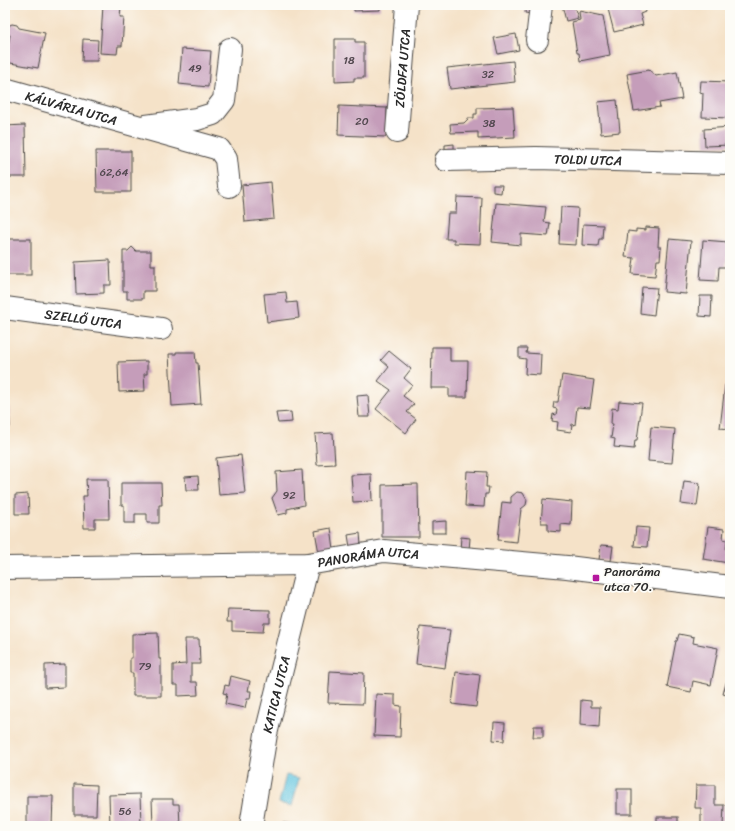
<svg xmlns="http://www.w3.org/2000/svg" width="735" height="831" font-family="Sriracha,sans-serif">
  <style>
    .water { fill: #61c4df; stroke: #467885 }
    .building { fill: #c59dba }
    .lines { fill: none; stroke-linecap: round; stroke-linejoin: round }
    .minor-casing { stroke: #494643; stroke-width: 24 }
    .minor { stroke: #fff; stroke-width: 22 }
    .poi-dot { fill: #b5179e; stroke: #fdfcf7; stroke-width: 1.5 }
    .labels { text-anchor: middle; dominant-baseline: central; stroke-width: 3.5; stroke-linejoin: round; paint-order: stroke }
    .number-label { font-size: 11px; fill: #52484f }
    .street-label { font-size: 13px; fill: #2b2b2b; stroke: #fdfcf7 }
    .poi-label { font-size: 13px; fill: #2b2b2b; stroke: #fdfcf7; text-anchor: start }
  </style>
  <rect width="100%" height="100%" fill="#fdfcf7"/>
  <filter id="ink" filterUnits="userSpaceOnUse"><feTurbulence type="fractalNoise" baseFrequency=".025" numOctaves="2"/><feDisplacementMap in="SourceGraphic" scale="8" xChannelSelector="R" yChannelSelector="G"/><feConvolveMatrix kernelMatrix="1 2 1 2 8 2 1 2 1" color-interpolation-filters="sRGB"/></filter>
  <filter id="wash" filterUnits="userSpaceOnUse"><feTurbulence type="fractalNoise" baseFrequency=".012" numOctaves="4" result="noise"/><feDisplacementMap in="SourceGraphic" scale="16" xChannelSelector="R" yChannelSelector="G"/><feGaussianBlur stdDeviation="0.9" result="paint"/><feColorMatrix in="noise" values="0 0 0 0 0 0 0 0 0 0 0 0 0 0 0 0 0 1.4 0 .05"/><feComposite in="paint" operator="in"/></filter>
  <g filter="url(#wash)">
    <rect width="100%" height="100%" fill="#f5e2c8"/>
    <path class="water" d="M286,775L299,778L292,806L279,803Z"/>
    <g id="blocks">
      <g class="building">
        <path d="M103,5L121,6L120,17H124L122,46H118L117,54L100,53Z"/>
        <path d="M354,5H380V10L354,11Z"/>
        <path d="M562,5L574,6L578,18L566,21Z"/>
        <path d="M607,5H644L645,12L640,14L643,25L614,32Z"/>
        <path d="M526,6H534L533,14L525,13Z"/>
        <path d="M579,11L603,16L610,55L580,61L579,53H577L572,22L580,20Z"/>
        <path d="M12,24L17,25L19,28L45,33L38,68L5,62L10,35L7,33V29L8,26Z"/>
        <path d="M516,34L519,50L498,54L494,38Z"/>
        <path d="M83,39L98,40L97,61H82Z"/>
        <path d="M335,39H355V42H364V78H354V81L335,82Z"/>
        <path d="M182,49L211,51L208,87L179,84Z"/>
        <path d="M513,61L515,82L450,89L447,68Z"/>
        <path d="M649,70L656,76L677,72L682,99L659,103L660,107L634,111L627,74Z"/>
        <path d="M701,81L730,82V118L702,117L703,93L700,92Z"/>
        <path d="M617,100L620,132L601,134L598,102Z"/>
        <path d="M339,106L387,108L386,137L338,135Z"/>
        <path d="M513,107L515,137L478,139V132L451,133L450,124L464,123L468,119V118H474V114H477V108Z"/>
        <path d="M25,125L26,177H5V126Z"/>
        <path d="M730,127V145L705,146L704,129Z"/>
        <path d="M454,144V152L445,153V145Z"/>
        <path d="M96,151H131V192H97Z"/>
        <path d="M271,182L274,219L245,222L242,185Z"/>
        <path d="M493,185H502L501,193L493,192Z"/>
        <path d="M457,197L482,198L480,244L454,243V239H446L448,213H456Z"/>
        <path d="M496,203L546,207L544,222L550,223L548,236L521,234V245L492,242Z"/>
        <path d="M561,207L578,208L576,245L559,244Z"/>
        <path d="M583,224L603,225L602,239H599L598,246L582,245Z"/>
        <path d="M646,227L659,228L658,247H661L660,260H657L655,276L632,274L634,258L625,257L628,231L636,232V229L646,230Z"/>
        <rect x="5" y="239" width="26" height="36"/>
        <path d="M669,239L691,241L686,294L664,292Z"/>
        <path d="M703,240L728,242L726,267H719L718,281L700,280Z"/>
        <path d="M132,247L136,251H151V265H155V291H143V299H127V291H123V251H128Z"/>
        <path d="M110,260L111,285H104V293L76,294L75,262Z"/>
        <path d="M642,287L657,288L654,315L640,313Z"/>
        <path d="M286,292L287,303L297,302L299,318L267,322L264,294Z"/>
        <path d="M700,296H712L711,317L699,316Z"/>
        <path d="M432,347H450V361H468L467,397H449V388H431Z"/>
        <path d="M519,348H527L526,353L541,354L540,375L525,374L526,359L519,358Z"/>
        <path d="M389,351L411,369L404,378L412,385L403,396L414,404L407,412L416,419L406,433L376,409L391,390L378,381L389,367L381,360Z"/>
        <path d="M176,352H195L196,363H198L201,404L172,406L169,354H176Z"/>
        <path d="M147,361V374H144L145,391L119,392L118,362Z"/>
        <path d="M562,375L594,380L590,408L577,407L575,425L572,424L571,432L557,430L558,422L552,421L553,414L556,415L557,409L553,408L554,402H558Z"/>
        <path d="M725,385H730V429L720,428Z"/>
        <path d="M368,395L370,417H359L357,396Z"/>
        <path d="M619,401L642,403L637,440H635L634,449L614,447L615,439L611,438L613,424H611L612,408L618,409Z"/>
        <path d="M5,407H9L10,427L5,428Z"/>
        <path d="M291,412L292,422L278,423L276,413Z"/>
        <path d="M651,427L675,429L672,463L648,461Z"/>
        <path d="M333,433L335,464L317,465L315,434Z"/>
        <path d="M241,455L245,493L219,495L216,458Z"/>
        <path d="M302,470L304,505L287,509V513L278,515L272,498L277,491L276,472Z"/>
        <path d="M467,471L487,472L486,487H489L488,494H485L484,507L465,506Z"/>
        <path d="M371,474L372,501L353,502L351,475Z"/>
        <path d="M198,476L199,490H186L185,477Z"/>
        <path d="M86,479H108L109,519H95V528H84L83,496H87Z"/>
        <path d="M684,481L700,483L697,506L681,504Z"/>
        <path d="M121,483H161L162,505H159V523H147V514H135V523H124V505H121Z"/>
        <path d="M418,484L419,537H382V485Z"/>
        <path d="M517,492L523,493L527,500L526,505L521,509L517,542L498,540L502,502L511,503V497Z"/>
        <path d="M28,494L29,514H15V495Z"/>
        <path d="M543,499L572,502L571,525L561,524V532L548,531V523H541Z"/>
        <path d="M446,521V533H432V522Z"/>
        <path d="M636,527L649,528L647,547L634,546Z"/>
        <path d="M708,527L724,529L723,539L727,540L726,550H730L729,563L703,559Z"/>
        <path d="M331,528L334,550L319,553L315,531Z"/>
        <path d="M360,533L361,545L350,547L348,535Z"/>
        <path d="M461,537L470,538L469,550H460Z"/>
        <path d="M601,545L613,546L611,561L599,560Z"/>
        <path d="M228,609L270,610V623H264L263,632L232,631V622H227Z"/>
        <path d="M420,627L450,630L445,668L416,664Z"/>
        <path d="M158,633L159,659H161V696H133V673H130V658H132V634Z"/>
        <path d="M679,634L694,637L693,643L718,648L711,685L693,681L691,692L667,687L676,641H677Z"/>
        <path d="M185,639H199L200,664H191V682H197L198,695L178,696V685H173V665L186,664Z"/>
        <path d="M65,664V687L45,688V665Z"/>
        <path d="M730,669V696L723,694Z"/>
        <path d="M330,671L364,673L363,704L328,703Z"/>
        <path d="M456,672L480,675L476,707L452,704Z"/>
        <path d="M231,676L250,681L248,691H251L250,699H247L245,708L225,704L227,694L223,693L225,685L229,686Z"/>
        <path d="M376,694L395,695V705L401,706L400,737L374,736Z"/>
        <path d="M581,700L591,701V707H600L599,727L580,725Z"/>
        <path d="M494,722L505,723L504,741L493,740Z"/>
        <path d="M534,726H543V737H533Z"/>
        <path d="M74,784L97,785L96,815H74Z"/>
        <path d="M696,785H715V805H724L723,826H701V808H695Z"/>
        <rect x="617" y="789" width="15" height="25"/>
        <path d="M140,794L141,826H110L109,795Z"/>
        <path d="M27,796H53L52,826H27Z"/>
        <path d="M152,799H173V804H179L180,826H153Z"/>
        <rect x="657" y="817" width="21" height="9"/>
        <path d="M281,823L317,825V826H281Z"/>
      </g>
    </g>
  </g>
  <g filter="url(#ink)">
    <use href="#blocks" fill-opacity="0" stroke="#494643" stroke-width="1"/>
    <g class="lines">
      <g class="minor-casing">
        <g id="minor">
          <path d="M537,40L541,5"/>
          <path id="s1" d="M5,89L219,149L226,159L229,186"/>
          <path d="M146,126L197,119L213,114L224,100L230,49"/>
          <path id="s2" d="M397,132L407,5"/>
          <path id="s3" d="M446,160L536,158L730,163"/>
          <path id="s4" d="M5,308L161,329"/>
          <path id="s5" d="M5,568L308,564L384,551L567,567L730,587"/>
          <path id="s6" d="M251,826L266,734L308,564"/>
        </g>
      </g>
      <use href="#minor" class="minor"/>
    </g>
  </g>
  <rect class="poi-dot" x="592" y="574" width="8" height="8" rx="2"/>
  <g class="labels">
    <g class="number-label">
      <text x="349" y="60">18</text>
      <text x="195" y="68">49</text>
      <text x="488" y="74">32</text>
      <text x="362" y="121">20</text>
      <text x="489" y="123">38</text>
      <text x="114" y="172">62,64</text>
      <text x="289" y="495">92</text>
      <text x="145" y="666">79</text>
      <text x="125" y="811">56</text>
    </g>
    <g class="street-label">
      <text stroke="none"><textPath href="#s2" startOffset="64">ZÖLDFA UTCA</textPath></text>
      <text stroke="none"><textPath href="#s1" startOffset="69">KÁLVÁRIA UTCA</textPath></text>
      <text stroke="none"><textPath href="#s3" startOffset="142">TOLDI UTCA</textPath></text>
      <text stroke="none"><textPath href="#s4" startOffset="79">SZELLŐ UTCA</textPath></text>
      <text stroke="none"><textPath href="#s5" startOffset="364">PANORÁMA UTCA</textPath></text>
      <text stroke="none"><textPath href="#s6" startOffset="134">KATICA UTCA</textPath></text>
    </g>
    <g class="poi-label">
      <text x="604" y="571">Panoráma<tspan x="604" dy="15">utca 70.</tspan></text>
    </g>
  </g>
  <rect width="735" height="831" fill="none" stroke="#fdfcf7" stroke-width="20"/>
</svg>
